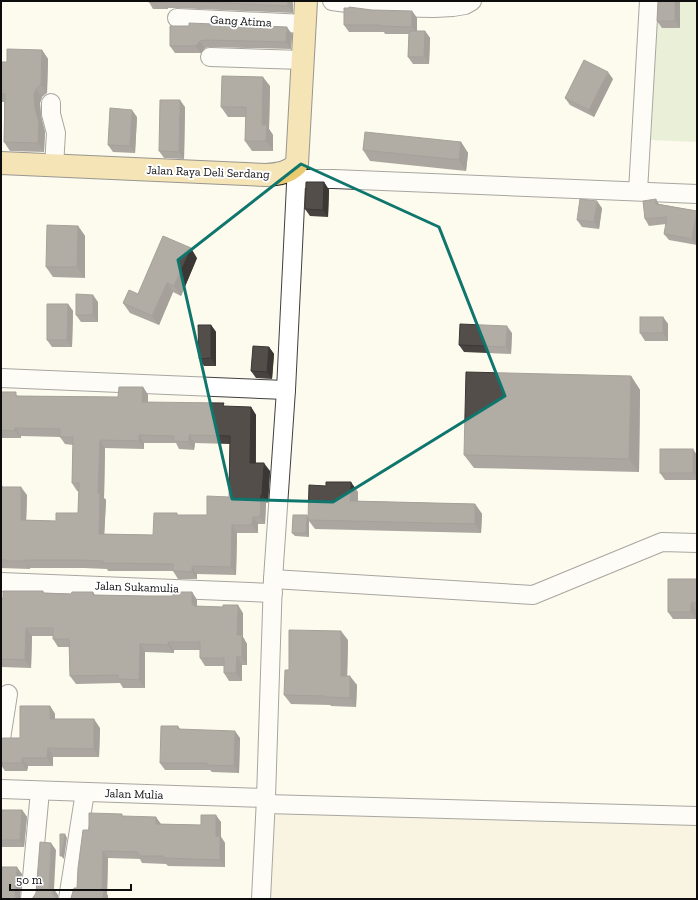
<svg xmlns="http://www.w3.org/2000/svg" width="698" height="900" font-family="'Zilla Slab',serif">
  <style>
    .farmland { fill: #f1edd1 }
    .green { fill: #d1e4bb }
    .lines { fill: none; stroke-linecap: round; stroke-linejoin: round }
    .minor-casing { stroke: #404040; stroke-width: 20 }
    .major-casing { stroke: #1e1e1e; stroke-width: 24 }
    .minor { stroke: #fff; stroke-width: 18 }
    .major { stroke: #eaca71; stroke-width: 22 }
    .wall { fill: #484340; fill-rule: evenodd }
    .shaded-wall { fill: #3b3734 }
    .building { fill: #544e4a; stroke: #3b3734; fill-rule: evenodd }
    .marked { fill: none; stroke: #0f766e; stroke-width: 3; stroke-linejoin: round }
    .labels { text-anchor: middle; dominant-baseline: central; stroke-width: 4; stroke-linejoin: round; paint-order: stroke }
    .street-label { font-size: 12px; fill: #0d0d0d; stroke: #fff }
  </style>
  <rect width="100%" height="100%" fill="#fdfaee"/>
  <path class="farmland" d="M260,812L697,825V899H257Z"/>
  <path class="green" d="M658,1H697V142L651,140Z"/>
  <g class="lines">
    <g class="minor-casing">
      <g id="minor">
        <path d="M332,1L377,7L434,8L453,7L465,5L472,1"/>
        <path d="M177,18L305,24"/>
        <path d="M210,57L303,60"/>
        <path d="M51,103V114L56,133L54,166"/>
        <path d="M297,179H334L697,194"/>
        <path d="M638,191L649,1"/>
        <path d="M1,378L286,390"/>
        <path d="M273,579L533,595L662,542L697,543"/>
        <path d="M1,582L273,593"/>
        <path d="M1,739L8,694"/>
        <path d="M1,789L266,798"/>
        <path d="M266,804L697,816"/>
        <path d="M30,899L40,791"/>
        <path d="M68,899L85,792"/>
        <path d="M261,899L266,798L273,579L286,390L297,164"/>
      </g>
    </g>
    <g class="major-casing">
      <path id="major" d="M1,163L266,175C279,174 288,173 297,164L306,1"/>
    </g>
    <use href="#minor" class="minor"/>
    <use href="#major" class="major"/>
  </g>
  <g class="wall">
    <path d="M149,1H292L293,4V13L177,8H168V9H153L149,2Z"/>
    <path d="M680,1V28H662L657,21Z"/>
    <path d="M349,8L372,10L412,11L417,18V31H425L430,38L429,64H413L408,57L409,34H385L384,32H349L344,25Z"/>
    <path d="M170,26L292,34L291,49L210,47L205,48L201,53H175L170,46Z"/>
    <path d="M42,50L48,59L47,93L42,97L40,103L41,116L45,132L44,152L10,151L4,142V102H1V62H7Z"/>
    <path d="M613,79L594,117L570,105L565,98Z"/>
    <path d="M270,86L269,129L273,135V151H252L245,141L246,117H228L221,107Z"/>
    <path d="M185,107L184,159L164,158L159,151Z"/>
    <path d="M137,117L135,153L113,152L108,145Z"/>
    <path d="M461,142L468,153L466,171L370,161L363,150Z"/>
    <path d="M324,182L329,190L328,217L310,216L305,209Z"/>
    <path d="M656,199L659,204L697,211V245L669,240L664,234L666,224L649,226L645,219Z"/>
    <path d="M602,208L599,229L582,227L577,220Z"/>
    <path d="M78,226L85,236V278L53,277L46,267Z"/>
    <path d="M197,258L181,296L173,292L159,325L130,313L123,303Z"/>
    <path d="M98,302V322H81L76,315Z"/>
    <path d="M68,304L73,311L72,347H52L47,340Z"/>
    <path d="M663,317L668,324V341H645L640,333Z"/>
    <path d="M211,325L216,332V366H204L199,359Z"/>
    <path d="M512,333L511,354L464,352L459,345Z"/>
    <path d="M269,347L274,354L272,379L256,378L251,371Z"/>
    <path d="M631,376L640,390L639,472L474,468L464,455Z"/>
    <path d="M143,387L148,395V402L226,407H251L256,415V463L270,471L268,503H266L265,524H258V533H237L236,575L197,574V579H178L173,571H108L107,569L84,568H30V569L1,568V484L3,487L27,495L26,520L56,521L78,513L79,491H77L72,483L73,445L65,444L60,437L21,436V438H1V392L19,396L118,397ZM144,443H176L179,449L194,450L195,443L230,444L229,497L207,515H178L153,535L104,534L106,500L104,498L105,448L144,449Z"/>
    <path d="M697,455V480H665L660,473Z"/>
    <path d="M358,492V501L475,504L482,514L481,533L315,529L309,521V537L295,536L292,533L308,518Z"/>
    <path d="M697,570V610H696V619H673L668,612L697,579Z"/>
    <path d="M43,591L44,593L71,594L93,592L95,595L146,596H173L192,592L197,600V606L243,613V637L247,644V665H242V681H229L224,673V666H205L200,658V650H174V653L145,652V688H123L120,683L76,684L70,676L69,647H58L53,639V636H32L31,668L2,667V686L1,687V598Z"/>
    <path d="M348,640L347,676L357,685L356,707L331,706L330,705L291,704L284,695L289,670Z"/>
    <path d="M50,706L55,714V719L100,728L99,757H53V766H28L27,771H5L1,765V739L20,738Z"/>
    <path d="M178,726L180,729L240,738L239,773L212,772L210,770H165L160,763Z"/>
    <path d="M1,810H22L27,817L24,847H1Z"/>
    <path d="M124,816L161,824L201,825L221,822V837L225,843V867L168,866L166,864L142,863L140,859L108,858L107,894L108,896L71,898L77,888L89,830Z"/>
  </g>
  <g class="shaded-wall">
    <path d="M164,1L168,8V9L164,2Z"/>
    <path d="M288,1H292L293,4V13L288,6Z"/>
    <path d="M675,1H680V28L675,21Z"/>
    <path d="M412,11L417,18V34L412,27Z"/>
    <path d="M287,27L292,34L291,49L286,42Z"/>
    <path d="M425,31L430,38L429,64L424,57Z"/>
    <path d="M200,41L205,48L201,53L196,46Z"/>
    <path d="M42,50L48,59L47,93L41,85Z"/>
    <path d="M608,72L613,79L594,117L589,110Z"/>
    <path d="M263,77L270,86L269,129L273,135V151L266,141L262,125Z"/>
    <path d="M36,89L42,97L40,103L41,116L45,132L44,152L38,143L35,108L34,94Z"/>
    <path d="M180,100L185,107L184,159L179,152Z"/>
    <path d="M132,110L137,117L135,153L130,146Z"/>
    <path d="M461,142L468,153L466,171L459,160Z"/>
    <path d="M324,182L329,190L328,217L323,210Z"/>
    <path d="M597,201L602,208L599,229L594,222Z"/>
    <path d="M697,212V245L692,239Z"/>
    <path d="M78,226L85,236V278L77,267Z"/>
    <path d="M191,248L197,258L181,296L174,286Z"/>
    <path d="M167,283L173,292L159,325L152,316Z"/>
    <path d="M93,295L98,302V322L93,315Z"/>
    <path d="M68,304L73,311L72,347L67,340Z"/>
    <path d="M663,317L668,324V341L663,333Z"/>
    <path d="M211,325L216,332V366L211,358Z"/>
    <path d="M507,326L512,333L511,354L506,347Z"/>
    <path d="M269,347L274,354L272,379L267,372Z"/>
    <path d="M631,376L640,390L639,472L629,459Z"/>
    <path d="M143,387L148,395V410L142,402Z"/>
    <path d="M251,407L256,415L255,470L250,463Z"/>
    <path d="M15,428L21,436V438L15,431Z"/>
    <path d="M139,435L144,443V449L139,441Z"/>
    <path d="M189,435L195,443L194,450L189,442Z"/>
    <path d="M100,440L105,448L104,498L106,500L104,542L99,534L98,493Z"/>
    <path d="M693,449L697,455V479L693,473Z"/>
    <path d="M264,463L270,471L268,503L262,495Z"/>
    <path d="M351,482L358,492L357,511L350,501Z"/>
    <path d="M21,487L27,495L26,528L21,520Z"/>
    <path d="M261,495L266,503L265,524L260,517Z"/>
    <path d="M475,504L482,514L481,533L475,524Z"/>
    <path d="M307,515L309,519L308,520L309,521V537L306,533Z"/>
    <path d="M253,517L258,524V533L252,525Z"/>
    <path d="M232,525L237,533L236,575L231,567Z"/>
    <path d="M25,560L30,568V569L25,561Z"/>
    <path d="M192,566L197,574V579L192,572Z"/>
    <path d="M192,592L197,600V609L199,614L192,604Z"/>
    <path d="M691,603L696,610V619L691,612Z"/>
    <path d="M238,605L243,613V637L247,644V665L242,657L237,635Z"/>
    <path d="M26,628L32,636L31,668L25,660Z"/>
    <path d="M341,631L348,640L347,684L341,676Z"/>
    <path d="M168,642L174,650V653L168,645Z"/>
    <path d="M140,644L145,652V688L139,680Z"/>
    <path d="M237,656L242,665V681L236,673Z"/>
    <path d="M1,666L2,667V686L1,684Z"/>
    <path d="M350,676L357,685L356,707L350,698Z"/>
    <path d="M50,706L55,714V727L50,719Z"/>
    <path d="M94,719L100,728L99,757L94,749Z"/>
    <path d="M235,731L240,738L239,773L234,766Z"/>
    <path d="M48,748L53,757V766L47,758Z"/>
    <path d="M22,758L28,766L27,771L22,763Z"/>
    <path d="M22,810L27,817L24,847L20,840Z"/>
    <path d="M216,815L221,822V837L225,843V867L220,860L216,836Z"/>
    <path d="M156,817L161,824H156Z"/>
    <path d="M65,834L67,838L64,859L61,856Z"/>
    <path d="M51,843L56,850L54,889L58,895V899H56L49,888Z"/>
    <path d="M103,851L108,858L107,894L108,896V899H103L102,889Z"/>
    <path d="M17,867L22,874L20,899H18L15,896V891Z"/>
  </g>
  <g class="building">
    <rect x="149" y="1" width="15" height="1"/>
    <path d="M181,1H288V6Z"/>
    <path d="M658,1H675V21H657Z"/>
    <path d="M349,7L372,10L412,11V27L380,26V25H344V8H349Z"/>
    <path d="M189,23L287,27L286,42L206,40L200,41L196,46H170V26H189Z"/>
    <path d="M409,31H425L424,57H408Z"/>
    <path d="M7,49L42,50L41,85L36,89L34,94L35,108L39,123L38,143L4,142L5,94L1,93V62H7Z"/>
    <path d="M584,60L608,72L589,110L565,98Z"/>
    <path d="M222,76L263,77L262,125H267L266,141H245L246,107H221Z"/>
    <path d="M160,100H180L179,152L159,151Z"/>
    <path d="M110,108L132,110L130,146L108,145Z"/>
    <path d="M365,132L461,142L459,160L363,150Z"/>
    <path d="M306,182H324L323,210L305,209Z"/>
    <path d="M580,199L597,201L594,222L577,220Z"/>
    <path d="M656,199V204L697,211L692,239L664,234L667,217L645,219L643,201Z"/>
    <path d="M47,225L78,226L77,267H46Z"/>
    <path d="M163,236L191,248L174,286L167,283L152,316L123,303L129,290L138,294Z"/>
    <path d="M76,294L93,295V315H76Z"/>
    <path d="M47,304H68L67,340H47Z"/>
    <rect x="640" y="317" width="23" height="16"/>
    <path d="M460,324L507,326L506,347L459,345Z"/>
    <path d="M198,325H211V358L199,359Z"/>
    <path d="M253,346L269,347L267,372L251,371Z"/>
    <path d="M466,372L631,376L629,459L464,455Z"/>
    <path d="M119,387H143L142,402L224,403L223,406L251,407L250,463H264L262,495H261L260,517H253L252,525H232L231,567L192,566V572L173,571V564L103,563V561L79,560H25V561H6V560H1V487H21V520L56,521V513H78L79,483H72L73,437H60V429L15,428V431L1,430V392H16V396L118,397ZM139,435L174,436V441L189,442V435L230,436L229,497L207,496V515H177V513H154L153,535L99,534L100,493H98L100,440L139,441Z"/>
    <rect x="660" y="449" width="33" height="24"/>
    <path d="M326,482H351L350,501L475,504V524L308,520L309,485L326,486Z"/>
    <path d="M293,515H307L306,533H292Z"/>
    <path d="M697,570V603H691V612H668V579H697Z"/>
    <path d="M3,591H43V593L71,594L72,592H93V595L146,596H173V592H192V604H194V606L223,607V605H238L237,635H242V657L237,656L236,673H224V658H200V642H168V645L140,644L139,680L118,679V675L70,676L69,639H53V628H26L25,660L1,659V598L3,599Z"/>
    <path d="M289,630L341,631V676H350V698L325,697V696L284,695L285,670H289Z"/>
    <path d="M20,706H50V719H94V749L48,748L47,758H22V763H1V739L3,738H20Z"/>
    <path d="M161,726H178V729L235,731L234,766L207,765V763H160Z"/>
    <path d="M1,810H22L20,840H1Z"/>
    <path d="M89,813L122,814V816L156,817V824L201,825V815H216V836H220V860L163,858V856H138V852L103,851L102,889H104L103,899H70L71,898L74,888H77L78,868L83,830H89Z"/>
    <path d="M60,834H65L61,856H60Z"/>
    <path d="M40,842L51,843L49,888H53V895L56,899H32L36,893Z"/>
    <path d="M1,867H17L15,891V896L18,899H1Z"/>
  </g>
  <path d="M0 0H698V900H0ZM301,164L439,227L505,396L333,502L232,499L178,260Z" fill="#fdfaee" fill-opacity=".55" fill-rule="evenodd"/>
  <path class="marked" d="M301,164L439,227L505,396L333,502L232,499L178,260Z"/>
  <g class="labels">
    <g class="street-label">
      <text transform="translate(241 21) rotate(3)">Gang Atima</text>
      <text transform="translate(208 172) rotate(2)">Jalan Raya Deli Serdang</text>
      <text transform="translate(137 587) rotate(2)">Jalan Sukamulia</text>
      <text transform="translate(134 794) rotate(2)">Jalan Mulia</text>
    </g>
  </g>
  <rect width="698" height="900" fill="none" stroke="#0d0d0d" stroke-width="4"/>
  <path d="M10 884v6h121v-6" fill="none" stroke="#0d0d0d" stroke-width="2"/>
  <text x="16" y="884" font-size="12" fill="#0d0d0d" stroke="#ffffff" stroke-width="3" paint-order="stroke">50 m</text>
</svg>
